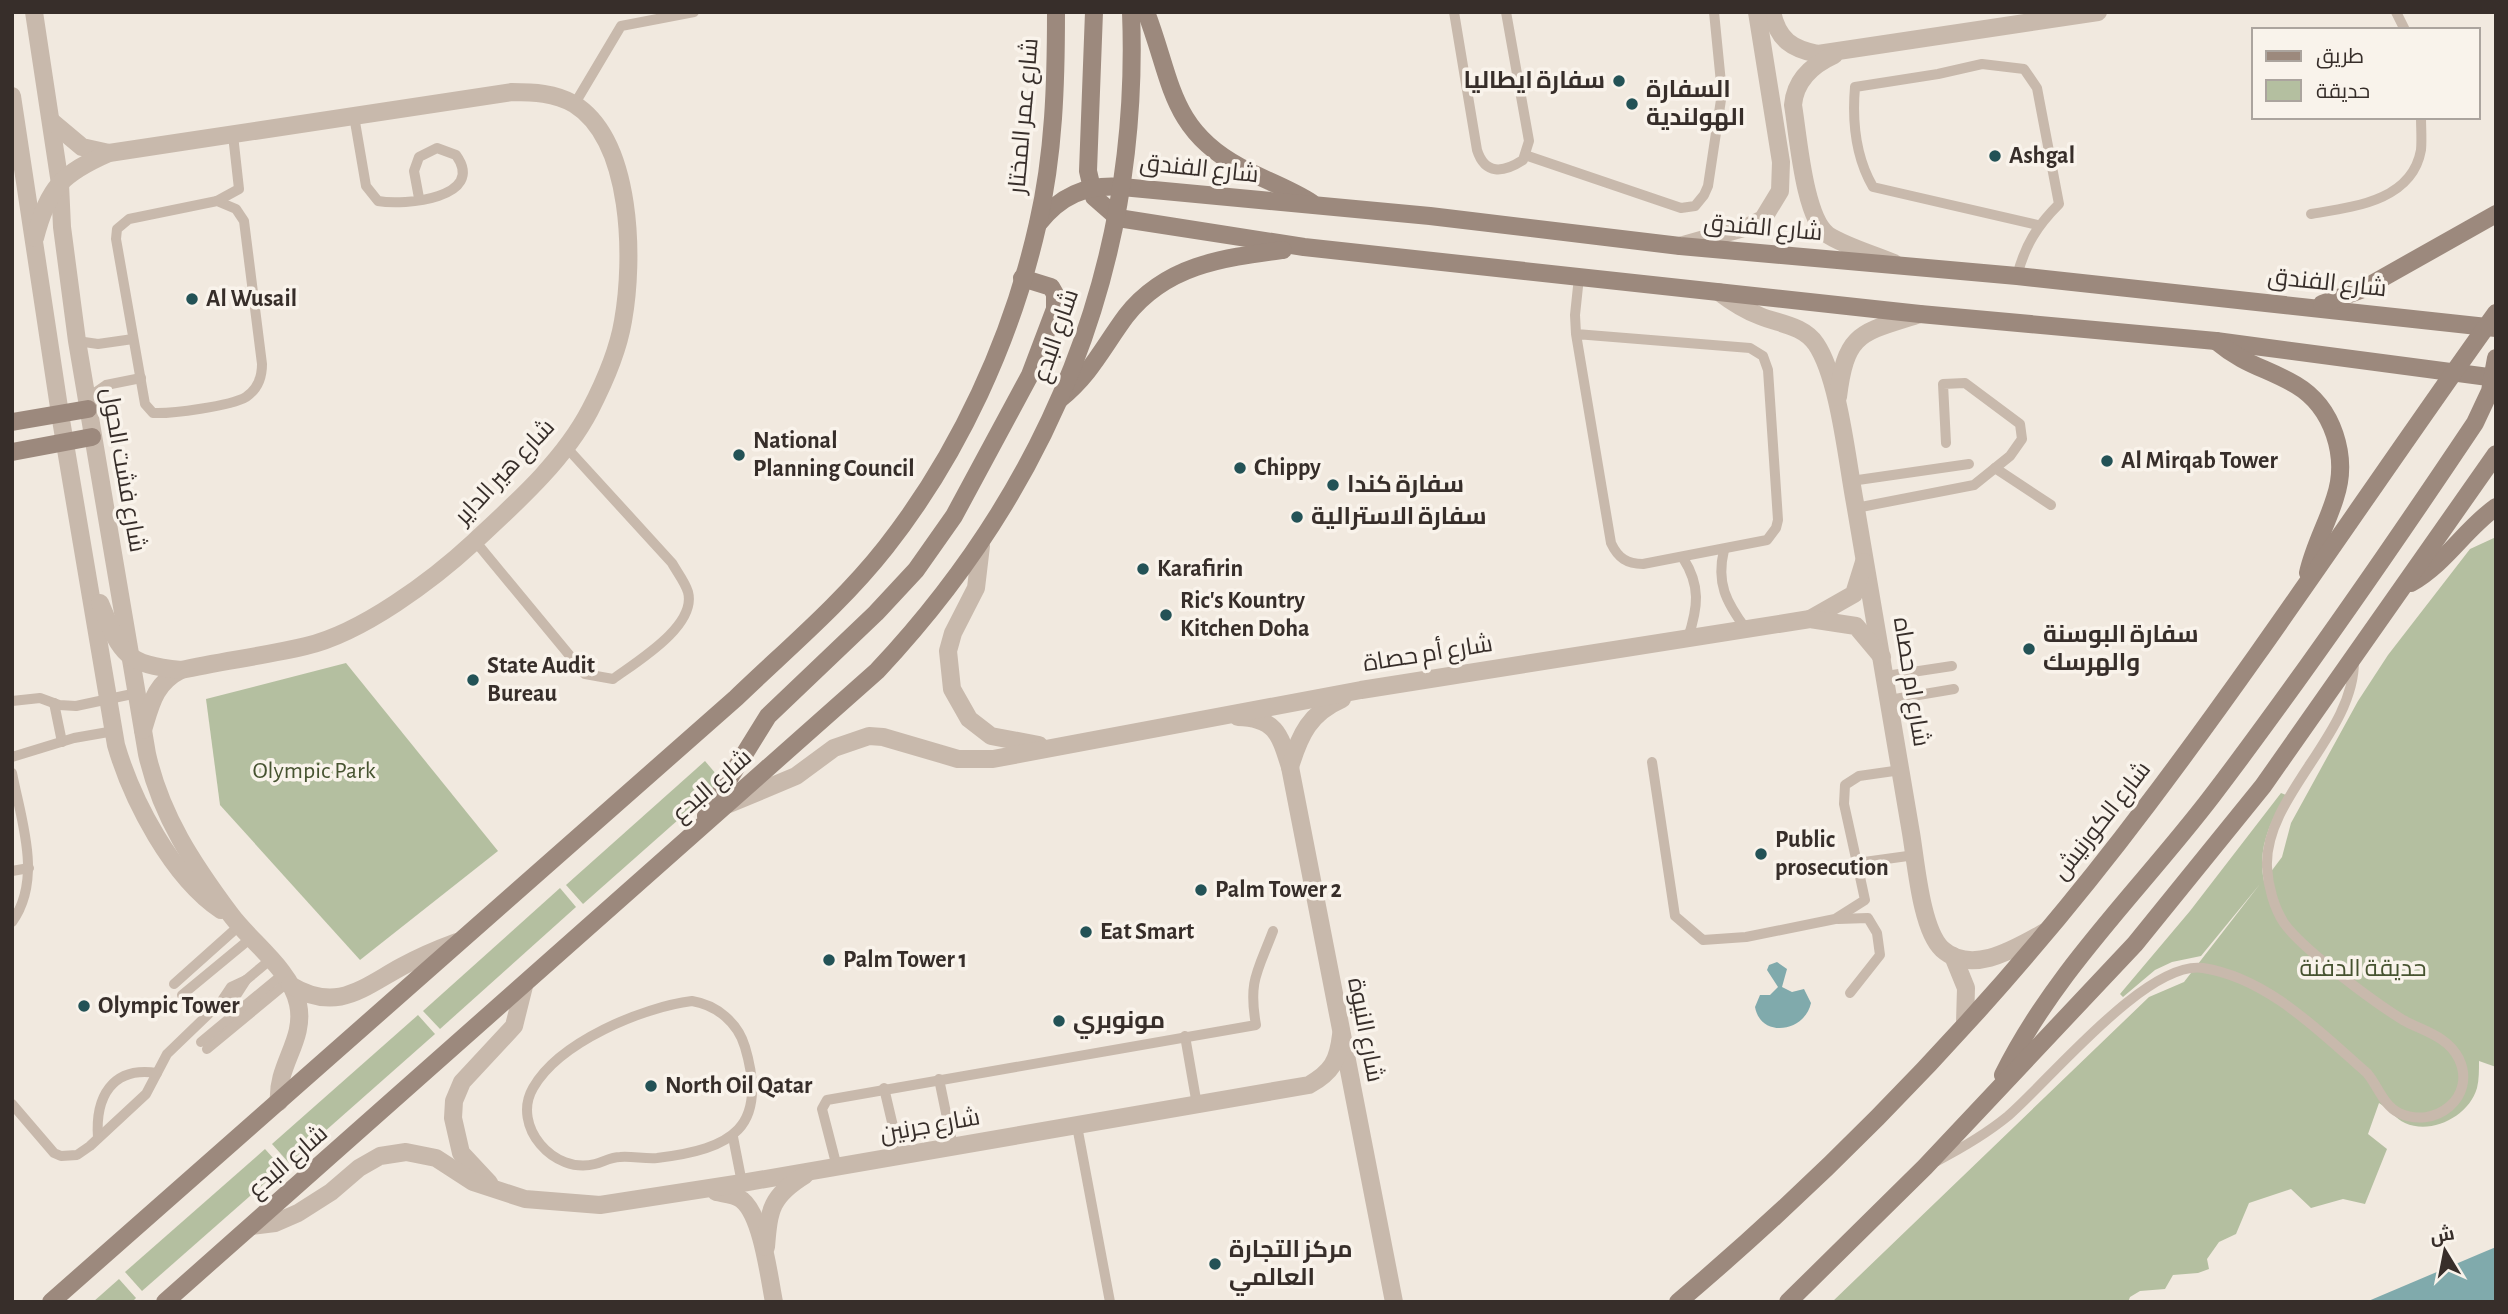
<svg xmlns="http://www.w3.org/2000/svg" width="2508" height="1314" font-family="'Alegreya Sans',Cairo,sans-serif">
  <style>
    .green { fill: #b4bfa0 }
    .water { fill: #80aaac }
    .lines { fill: none; stroke-linecap: round; stroke-linejoin: round }
    .lane { stroke: #c8b9ac; stroke-width: 10 }
    .street { stroke: #c8b9ac; stroke-width: 18 }
    .secondary { stroke: #9c897d; stroke-width: 18 }
    .poi-dot { fill: #235256; stroke: #f9f3eb; stroke-width: 2.5 }
    .labels { text-anchor: middle; dominant-baseline: central; stroke-width: 7; stroke-linejoin: round; paint-order: stroke }
    .poi-label { font-size: 24px; font-weight: bold; fill: #372e2a; stroke: #f9f3eb; text-anchor: start }
    .street-label { font-size: 24px; fill: #372e2a; stroke: #f9f3eb }
    .park-label { font-size: 24px; fill: #465330; stroke: #f9f3eb }
  </style>
  <rect width="100%" height="100%" fill="#f1e9df"/>
  <g class="green">
    <path d="M2496,537V1067L2479,1061C2479,1070 2479,1080 2477,1088C2469,1116 2432,1135 2405,1123C2396,1119 2388,1108 2379,1103L2368,1134L2387,1149L2365,1204L2343,1199L2311,1208L2291,1189L2249,1203L2236,1234L2219,1242L2207,1259L2209,1269L2198,1273L2173,1275L2165,1289L2140,1291L2130,1297L2128,1302H1832L2149,997L2184,982L2260,884L2201,956L2172,962L2155,970L2123,997L2120,994L2190,911L2281,793L2286,795C2270,822 2257,849 2264,881L2282,857L2291,823L2358,701L2388,655L2470,549Z"/>
    <path d="M346,663L498,851L360,960L220,805L206,699Z"/>
    <path d="M705,761L722,781L583,904L566,885Z"/>
    <path d="M560,888L576,907L440,1029L423,1011Z"/>
    <path d="M418,1015L435,1034L289,1163L272,1144Z"/>
    <path d="M265,1149L282,1168L142,1291L125,1272Z"/>
    <path d="M119,1279L136,1298L132,1302H93Z"/>
  </g>
  <g class="water">
    <path d="M1777,962L1787,969L1782,987L1792,992L1804,989L1811,1003C1805,1032 1761,1039 1755,1007L1760,995H1770L1778,987L1767,970L1769,965Z"/>
    <path d="M2496,1247V1302H2366L2484,1252Z"/>
  </g>
  <g class="lines">
    <g class="lane">
      <path d="M1454,12L1477,150C1485,175 1503,173 1523,160L1529,141L1506,12"/>
      <path d="M2396,12L2405,30"/>
      <path d="M574,105L621,26L694,12"/>
      <path d="M354,116L366,186L378,201C404,206 487,198 456,155L437,148L419,157L414,171L419,198"/>
      <path d="M1525,155L1681,208L1695,206L1704,195L1708,186L1722,93L1714,12"/>
      <path d="M217,201L236,209L244,221L262,364C262,377 258,389 246,397C231,406 171,414 153,413L145,404L116,239L117,229L129,219Z"/>
      <path d="M217,201L239,189L233,135"/>
      <path d="M2311,214C2353,207 2412,201 2421,150C2422,140 2421,128 2421,117"/>
      <path d="M2017,276C2025,245 2037,226 2059,204L2037,88L2024,69L1982,64L1938,74L1855,87C1852,122 1855,156 1873,187L2038,225"/>
      <path d="M1576,334L1750,348L1763,356L1768,370L1778,520L1776,528L1767,540L1643,564C1627,564 1618,558 1611,543L1576,334L1575,315L1579,277"/>
      <path d="M77,341L98,344L133,339"/>
      <path d="M86,399L106,385L141,378"/>
      <path d="M1995,468L2051,505"/>
      <path d="M1851,481L1969,464"/>
      <path d="M1856,508L1974,485L2010,456L2022,439L2020,424L1965,383L1943,384L1946,443"/>
      <path d="M475,541L585,674L613,679C636,662 697,626 688,592C685,582 677,572 672,563L567,448"/>
      <path d="M1724,550C1716,583 1726,602 1746,629"/>
      <path d="M1683,558C1701,586 1698,607 1688,638"/>
      <path d="M1886,676L1952,666"/>
      <path d="M1889,700L1954,689"/>
      <path d="M12,701L40,698L59,705L76,706L137,693"/>
      <path d="M54,703L62,742"/>
      <path d="M12,757L74,738L114,731"/>
      <path d="M1652,762L1675,916L1703,940L1746,937L1835,919L1865,900L1857,863"/>
      <path d="M1901,770L1859,776L1845,785L1844,804L1857,863L1915,855"/>
      <path d="M12,773C21,820 43,879 12,922"/>
      <path d="M12,871L29,868"/>
      <path d="M1838,919L1868,918L1877,933L1880,955L1850,993"/>
      <path d="M174,984L240,925"/>
      <path d="M182,995L251,938"/>
      <path d="M692,1001C717,1005 738,1023 745,1047C769,1128 732,1149 657,1158C645,1159 632,1156 620,1157C611,1157 603,1162 595,1164C554,1175 511,1126 533,1088C559,1042 643,1007 692,1001Z"/>
      <path d="M221,1002L237,994L246,980"/>
      <path d="M1185,1036L1197,1105"/>
      <path d="M201,1042L282,975"/>
      <path d="M207,1049L288,982"/>
      <path d="M939,1079L953,1147"/>
      <path d="M884,1088L900,1156"/>
      <path d="M12,1104L54,1153L61,1156L77,1155L90,1146L146,1094L167,1054L221,1002L231,987L246,980L270,960"/>
      <path d="M1077,1126L1110,1302"/>
      <path d="M733,1137L742,1183"/>
      <path d="M98,1138C95,1097 112,1066 157,1073"/>
      <path d="M1937,1161C1962,1148 1986,1134 2008,1116C2050,1080 2147,960 2203,968C2268,978 2320,1032 2367,1073C2378,1086 2383,1105 2399,1113C2435,1130 2477,1097 2459,1059C2448,1036 2423,1031 2403,1020C2374,1002 2302,949 2284,923C2274,908 2268,886 2267,867C2264,796 2355,734 2354,660"/>
      <path d="M837,1167L822,1109L827,1100L1256,1025C1248,980 1258,971 1273,931"/>
    </g>
    <g class="street">
      <path d="M34,12L60,184L62,227L77,341L147,754C161,816 193,864 231,915C251,942 291,970 298,1004C306,1040 276,1065 279,1102"/>
      <path d="M1772,12C1778,40 1792,49 1818,54L2098,12"/>
      <path d="M1834,55C1812,65 1795,81 1793,105C1798,134 1804,218 1828,235C1847,247 1873,254 1894,263"/>
      <path d="M12,96L60,414L116,745C132,800 172,877 221,910"/>
      <path d="M51,121L82,147L109,153"/>
      <path d="M35,238C48,187 63,173 109,153L512,92C533,92 555,93 574,104C633,141 634,260 623,321C618,351 604,383 590,410C564,460 517,502 475,541C433,580 362,633 306,646C264,656 222,661 181,670C155,683 151,704 143,730"/>
      <path d="M1680,246L1747,227L1763,219L1780,191L1781,162L1757,12"/>
      <path d="M1719,292C1732,302 1745,310 1760,316C1779,324 1803,325 1816,344C1839,378 1847,461 1855,503C1874,613 1893,723 1911,833C1916,862 1921,929 1942,949C1972,976 2016,948 2045,932"/>
      <path d="M1838,397C1846,331 1861,333 1920,314"/>
      <path d="M981,546L976,588L953,633L948,651L952,689L969,719L991,736L1039,745"/>
      <path d="M100,603C121,653 123,664 181,670"/>
      <path d="M1810,619L1854,594L1864,562"/>
      <path d="M1238,717C1276,718 1280,735 1290,767L1394,1302"/>
      <path d="M1290,767C1300,734 1310,713 1342,699"/>
      <path d="M729,804L796,776L834,748L869,736L883,737L958,759H993L1361,690L1810,619L1856,626L1882,657"/>
      <path d="M1953,956L1966,988L1965,1023"/>
      <path d="M290,985C336,1013 361,989 401,967C419,957 438,949 457,942"/>
      <path d="M489,1183L461,1153L453,1118L454,1101L462,1082L514,1026L524,986"/>
      <path d="M716,1192C725,1194 735,1194 742,1200C762,1216 769,1277 774,1302"/>
      <path d="M252,1226L275,1223L298,1213L331,1192L359,1168L380,1156L406,1152L436,1158L473,1182L525,1199L600,1205L742,1183L1309,1085C1332,1072 1338,1061 1341,1035"/>
      <path d="M766,1247C769,1209 771,1196 805,1175"/>
    </g>
    <g class="secondary">
      <path d="M1094,12L1088,171L1094,197L1118,218L1304,247L1920,314L2216,341L2496,378"/>
      <path d="M1146,12C1172,79 1169,129 1240,167C1264,180 1289,188 1312,203"/>
      <path d="M1038,224C1060,196 1086,184 1122,187L1430,216L1680,246L2017,276L2496,328"/>
      <path d="M2322,304L2363,289L2496,214"/>
      <path d="M2216,341C2246,366 2265,367 2296,385C2333,407 2349,457 2335,498C2327,524 2314,546 2308,573"/>
      <path d="M1060,399C1091,374 1103,347 1126,316C1166,265 1222,258 1283,250"/>
      <path d="M12,422L88,409"/>
      <path d="M12,452L92,437"/>
      <path d="M2411,583C2446,563 2464,530 2496,507"/>
      <path d="M706,816L768,716L876,613L916,570L954,516L1030,375L1055,309V294L1051,287L1022,278"/>
      <path d="M2003,1075C2055,970 2141,889 2212,796C2304,675 2390,550 2475,423L2490,391L2496,358"/>
      <path d="M51,1302L736,698C787,649 842,603 886,547C959,454 1012,339 1038,223C1054,154 1056,83 1056,12"/>
      <path d="M165,1302L877,671C1049,488 1141,265 1131,12"/>
      <path d="M1678,1302C1852,1155 2011,986 2148,804C2269,644 2379,476 2496,313"/>
      <path d="M1788,1302L1925,1167L2135,944L2263,786L2496,454"/>
    </g>
  </g>
  <g class="poi-dot">
    <circle cx="1619" cy="81" r="7"/>
    <circle cx="1632" cy="104" r="7"/>
    <circle cx="1995" cy="156" r="7"/>
    <circle cx="192" cy="299" r="7"/>
    <circle cx="739" cy="455" r="7"/>
    <circle cx="2107" cy="461" r="7"/>
    <circle cx="1240" cy="468" r="7"/>
    <circle cx="1333" cy="485" r="7"/>
    <circle cx="1297" cy="517" r="7"/>
    <circle cx="1143" cy="569" r="7"/>
    <circle cx="1166" cy="615" r="7"/>
    <circle cx="2029" cy="649" r="7"/>
    <circle cx="473" cy="680" r="7"/>
    <circle cx="1761" cy="854" r="7"/>
    <circle cx="1201" cy="890" r="7"/>
    <circle cx="1086" cy="932" r="7"/>
    <circle cx="829" cy="960" r="7"/>
    <circle cx="84" cy="1006" r="7"/>
    <circle cx="1059" cy="1021" r="7"/>
    <circle cx="651" cy="1086" r="7"/>
    <circle cx="1215" cy="1264" r="7"/>
  </g>
  <g class="labels">
    <g class="poi-label">
      <text x="1605" y="81" text-anchor="end">سفارة ايطاليا</text>
      <text x="1646" y="90">السفارة<tspan x="1646" dy="28">الهولندية</tspan></text>
      <text x="2009" y="156">Ashgal</text>
      <text x="206" y="299">Al Wusail</text>
      <text x="753" y="441">National<tspan x="753" dy="28">Planning Council</tspan></text>
      <text x="2121" y="461">Al Mirqab Tower</text>
      <text x="1254" y="468">Chippy</text>
      <text x="1347" y="485">سفارة كندا</text>
      <text x="1311" y="517">سفارة الاسترالية</text>
      <text x="1157" y="569">Karafirin</text>
      <text x="1180" y="601">Ric's Kountry<tspan x="1180" dy="28">Kitchen Doha</tspan></text>
      <text x="2043" y="635">سفارة البوسنة<tspan x="2043" dy="28">والهرسك</tspan></text>
      <text x="487" y="666">State Audit<tspan x="487" dy="28">Bureau</tspan></text>
      <text x="1775" y="840">Public<tspan x="1775" dy="28">prosecution</tspan></text>
      <text x="1215" y="890">Palm Tower 2</text>
      <text x="1100" y="932">Eat Smart</text>
      <text x="843" y="960">Palm Tower 1</text>
      <text x="98" y="1006">Olympic Tower</text>
      <text x="1073" y="1021">مونوبري</text>
      <text x="665" y="1086">North Oil Qatar</text>
      <text x="1229" y="1250">مركز التجارة<tspan x="1229" dy="28">العالمي</tspan></text>
    </g>
    <g class="street-label">
      <text transform="translate(1024 116) rotate(-85)">شارع عمر المختار</text>
      <text transform="translate(1199 169) rotate(6)">شارع الفندق</text>
      <text transform="translate(1763 228) rotate(5)">شارع الفندق</text>
      <text transform="translate(2327 283) rotate(6)">شارع الفندق</text>
      <text transform="translate(1056 336) rotate(-71)">شارع البدع</text>
      <text transform="translate(123 470) rotate(80)">شارع فشت الحول</text>
      <text transform="translate(505 472) rotate(-47)">شارع هير الداير</text>
      <text transform="translate(1428 654) rotate(-9)">شارع أم حصاة</text>
      <text transform="translate(1911 682) rotate(81)">شارع ام حصاه</text>
      <text transform="translate(712 786) rotate(-41)">شارع البدع</text>
      <text transform="translate(2102 821) rotate(-52)">شارع الكورنيش</text>
      <text transform="translate(1365 1030) rotate(79)">شارع النيوة</text>
      <text transform="translate(930 1126) rotate(-10)">شارع جرنين</text>
      <text transform="translate(288 1162) rotate(-41)">شارع البدع</text>
    </g>
    <g class="park-label">
      <text x="314" y="771">Olympic Park</text>
      <text x="2363" y="969">حديقة الدفنة</text>
    </g>
  </g>
  <rect width="2508" height="1314" fill="none" stroke="#372e2a" stroke-width="28"/>
  <rect x="2252" y="28" width="228" height="91" fill="#f9f3eb" stroke="#aba49e" stroke-width="2"/>
  <rect x="2266" y="51" width="35" height="10" fill="#9c897d" stroke="#aba49e" stroke-width="2"/>
  <text x="2316" y="63" font-size="21" fill="#372e2a">طريق</text>
  <rect x="2266" y="80" width="35" height="21" fill="#b4bfa0" stroke="#aba49e" stroke-width="2"/>
  <text x="2316" y="98" font-size="21" fill="#372e2a">حديقة</text>
  <g transform="translate(2445 1251) rotate(350)" stroke="#f9f3eb" stroke-width="5" paint-order="stroke">
  <path d="M0-5L12 26L0 18L-12 26Z" fill="#372e2a"/>
  <text y="-10" font-size="19" font-weight="bold" text-anchor="middle" fill="#372e2a">ش</text>
  </g>
</svg>
